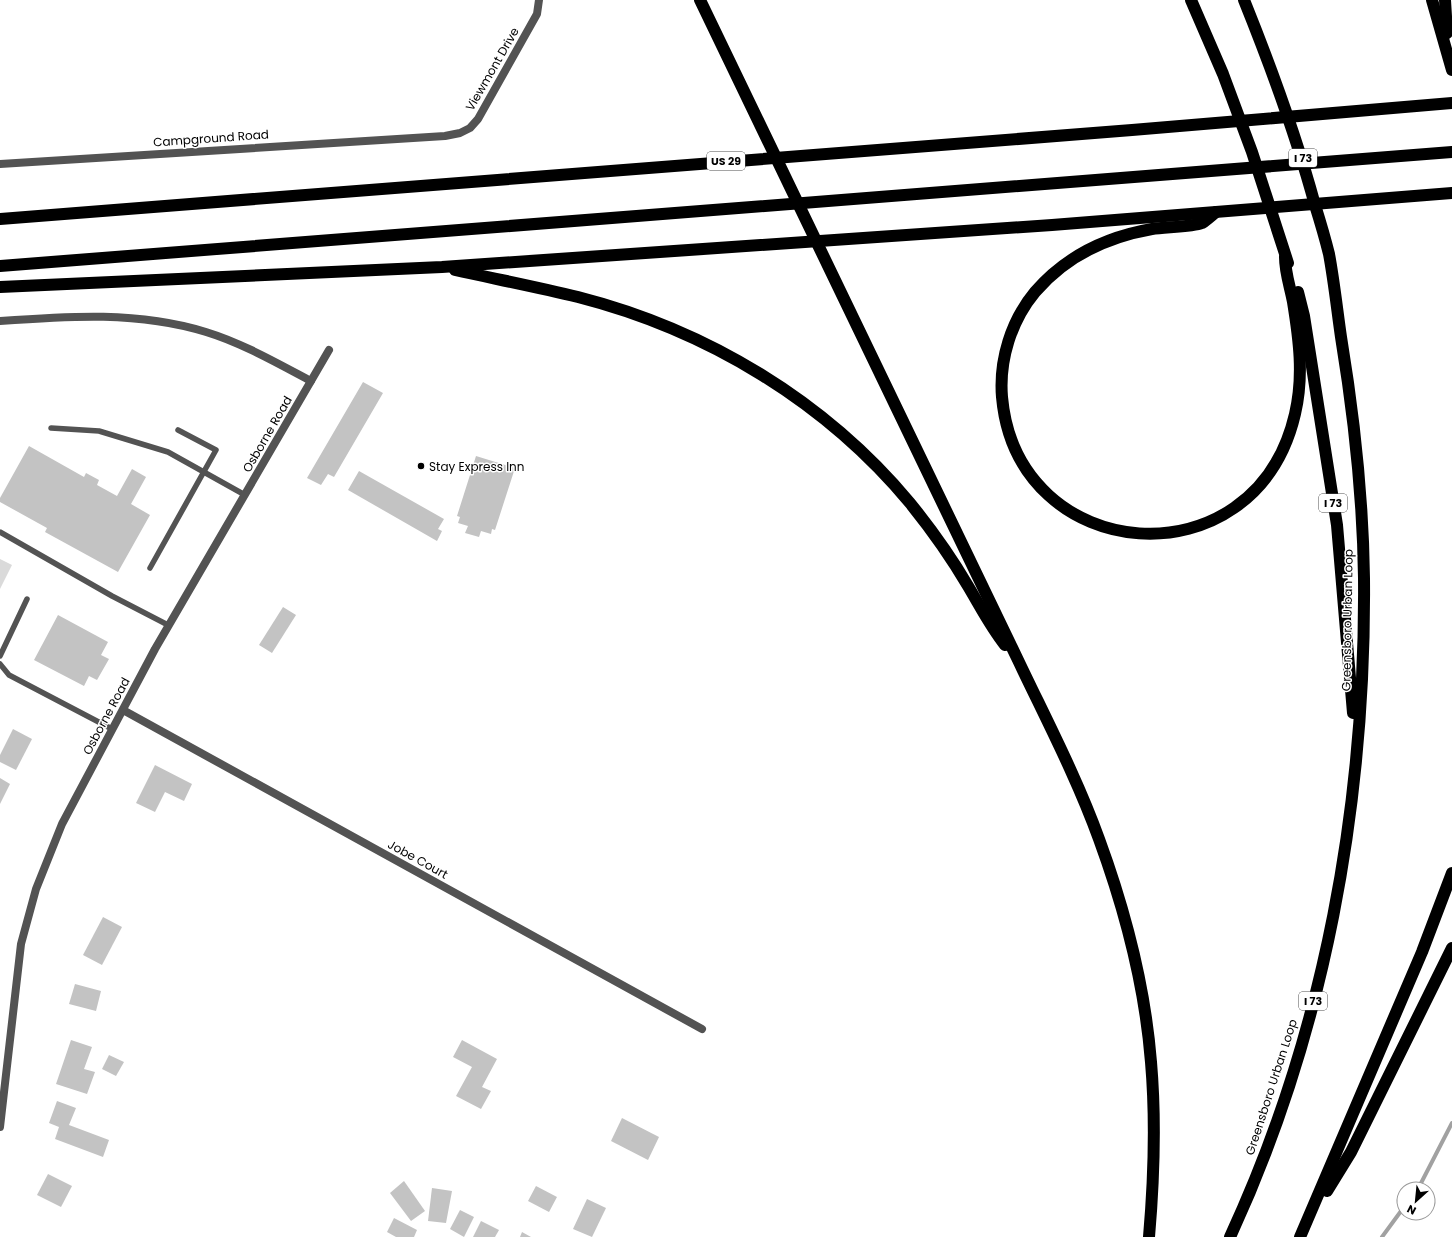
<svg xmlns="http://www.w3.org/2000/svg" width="1452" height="1237" font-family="Poppins,sans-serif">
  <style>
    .green { fill: #dadada }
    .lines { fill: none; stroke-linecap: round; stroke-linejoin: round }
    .stream { stroke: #a1a1a1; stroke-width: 4 }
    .building { fill: #c3c3c3 }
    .lane { stroke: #535353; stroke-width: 5.5 }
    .street { stroke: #535353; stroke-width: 8 }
    .highway { stroke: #000; stroke-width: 12 }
    .poi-dot { fill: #000; stroke: #fff; stroke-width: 1.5 }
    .labels { text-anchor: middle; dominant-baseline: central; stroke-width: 3; stroke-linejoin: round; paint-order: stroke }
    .shield { fill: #fff; stroke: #4c4c4c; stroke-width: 1 }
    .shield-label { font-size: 11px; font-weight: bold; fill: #000 }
    .street-label { font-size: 12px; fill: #000; stroke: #fff }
    .poi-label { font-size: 12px; fill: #000; stroke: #fff; text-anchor: start }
  </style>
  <rect width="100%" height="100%" fill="#fff"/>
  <path class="green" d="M0,559L12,565L0,589Z"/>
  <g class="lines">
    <g class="stream">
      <path d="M1418,1189L1452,1123"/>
      <path d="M1382,1237L1404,1207"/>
    </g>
  </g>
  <g class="building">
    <path d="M363,382L383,393L334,477L328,474L321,485L307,478Z"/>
    <path d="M29,446L84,477L86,473L99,480L97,485L117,496L132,469L146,477L131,504L150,515L118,572L45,532L47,528L0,502V498Z"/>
    <path d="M476,456L515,468L495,530L492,529L491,534L481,531L479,537L465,533L468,526L458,523L460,517L457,516Z"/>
    <path d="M359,471L444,519L438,529L442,531L437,541L348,490Z"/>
    <path d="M283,607L296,615L272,653L259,645Z"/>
    <path d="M58,615L108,642L101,655L109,659L97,680L89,676L84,686L34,660Z"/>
    <path d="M13,729L32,739L16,770L0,762V755Z"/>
    <path d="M155,765L192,784L184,801L165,792L155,812L136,803Z"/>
    <path d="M0,778L10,784L0,804Z"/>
    <path d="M103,917L122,927L102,965L83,955Z"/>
    <path d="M75,984L101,991L96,1011L69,1004Z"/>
    <path d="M71,1040L92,1047L84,1069L95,1072L87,1094L56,1084Z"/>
    <path d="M462,1040L497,1059L482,1087L491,1091L481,1109L456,1096L472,1067L453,1057Z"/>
    <path d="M109,1055L124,1062L116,1076L102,1069Z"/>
    <path d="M57,1101L76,1108L69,1125L109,1140L103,1157L55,1139L59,1127L49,1123Z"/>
    <path d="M622,1118L659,1137L648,1160L611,1141Z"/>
    <path d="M48,1174L72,1186L61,1207L37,1195Z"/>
    <path d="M404,1181L425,1211L411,1221L390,1193Z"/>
    <path d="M536,1186L557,1197L549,1212L528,1201Z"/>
    <path d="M432,1188L452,1191L446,1223L428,1221Z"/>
    <path d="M587,1199L606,1208L592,1237L573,1229Z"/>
    <path d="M460,1210L474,1217L464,1237L450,1229Z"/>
    <path d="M394,1218L417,1230L414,1237H396L387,1232Z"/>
    <path d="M481,1221L499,1230L495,1237H473Z"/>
    <path d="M522,1232L531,1237H520Z"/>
  </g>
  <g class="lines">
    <g class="lane">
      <path d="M51,428L99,431L168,452L245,495"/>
      <path d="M0,532L112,596L168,625"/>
      <path d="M150,568L216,450L178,430"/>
      <path d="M0,656L27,599"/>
      <path d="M0,664L9,675L112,729"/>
    </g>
    <g class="street">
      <path d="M0,164L445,136L460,133L470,128L478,119L537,14L539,0"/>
      <path d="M0,321C69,316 138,311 206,332C242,343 277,363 311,381"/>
      <path d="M123,710L702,1029"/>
      <path d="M0,1127L21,944L36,889L62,824L155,649L329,350"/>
    </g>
    <g class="highway">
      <path d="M700,0L1018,660C1046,719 1077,778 1099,839C1125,910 1145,986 1151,1062C1156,1120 1154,1179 1149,1237"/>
      <path d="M1191,0L1223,74L1252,152L1288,263"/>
      <path d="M1432,0L1452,70"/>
      <path d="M1445,0L1447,33"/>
      <path d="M1216,212C1212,215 1207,220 1202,223C1192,227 1165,227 1152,229C1106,237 1066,256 1035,292C1011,321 999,360 1002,397C1017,566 1255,586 1295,414C1304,376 1299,339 1293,302C1290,286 1285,273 1285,257"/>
      <path d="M0,219L1132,130L1452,103"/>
      <path d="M0,266L1452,152"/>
      <path d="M455,270C496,279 537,287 578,297C707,330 825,401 910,503C931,529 951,557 968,586C980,606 990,626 1005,645"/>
      <path d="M0,287L442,267L1052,225L1452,193"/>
      <path d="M1298,292L1304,316L1337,525L1353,713"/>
      <path d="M1327,1191L1351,1152L1452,948"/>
      <path d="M1230,1237C1325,1032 1366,803 1364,578C1363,498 1354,416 1341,337C1337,309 1334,281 1329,254C1325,238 1320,221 1315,205C1296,135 1271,67 1244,0"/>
      <path d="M1300,1237L1422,952L1452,873"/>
    </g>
  </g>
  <circle class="poi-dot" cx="421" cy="466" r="4"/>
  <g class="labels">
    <g class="shield">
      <rect x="1289" y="149" width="28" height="18" rx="3"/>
      <rect x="707" y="152" width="38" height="18" rx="3"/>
      <rect x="1319" y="494" width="28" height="18" rx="3"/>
      <rect x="1299" y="992" width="28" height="18" rx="3"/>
    </g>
    <g class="shield-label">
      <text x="1303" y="158">I 73</text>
      <text x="726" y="161">US 29</text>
      <text x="1333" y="503">I 73</text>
      <text x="1313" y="1001">I 73</text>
    </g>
    <g class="street-label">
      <text transform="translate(492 69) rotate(-60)">Viewmont Drive</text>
      <text transform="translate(211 138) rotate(-4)">Campground Road</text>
      <text transform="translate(267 434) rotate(-60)">Osborne Road</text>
      <text transform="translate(1347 620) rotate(-89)">Greensboro Urban Loop</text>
      <text transform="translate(106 716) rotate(-62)">Osborne Road</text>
      <text transform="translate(418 859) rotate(29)">Jobe Court</text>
      <text transform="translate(1271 1087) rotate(-72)">Greensboro Urban Loop</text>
    </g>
    <g class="poi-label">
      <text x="429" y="466">Stay Express Inn</text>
    </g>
  </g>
  <g transform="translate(1416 1201) rotate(207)"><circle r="19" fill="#ffffff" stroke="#999999"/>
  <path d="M0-3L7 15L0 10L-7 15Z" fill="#000000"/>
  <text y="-6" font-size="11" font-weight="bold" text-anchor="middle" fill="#000000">N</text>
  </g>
</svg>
